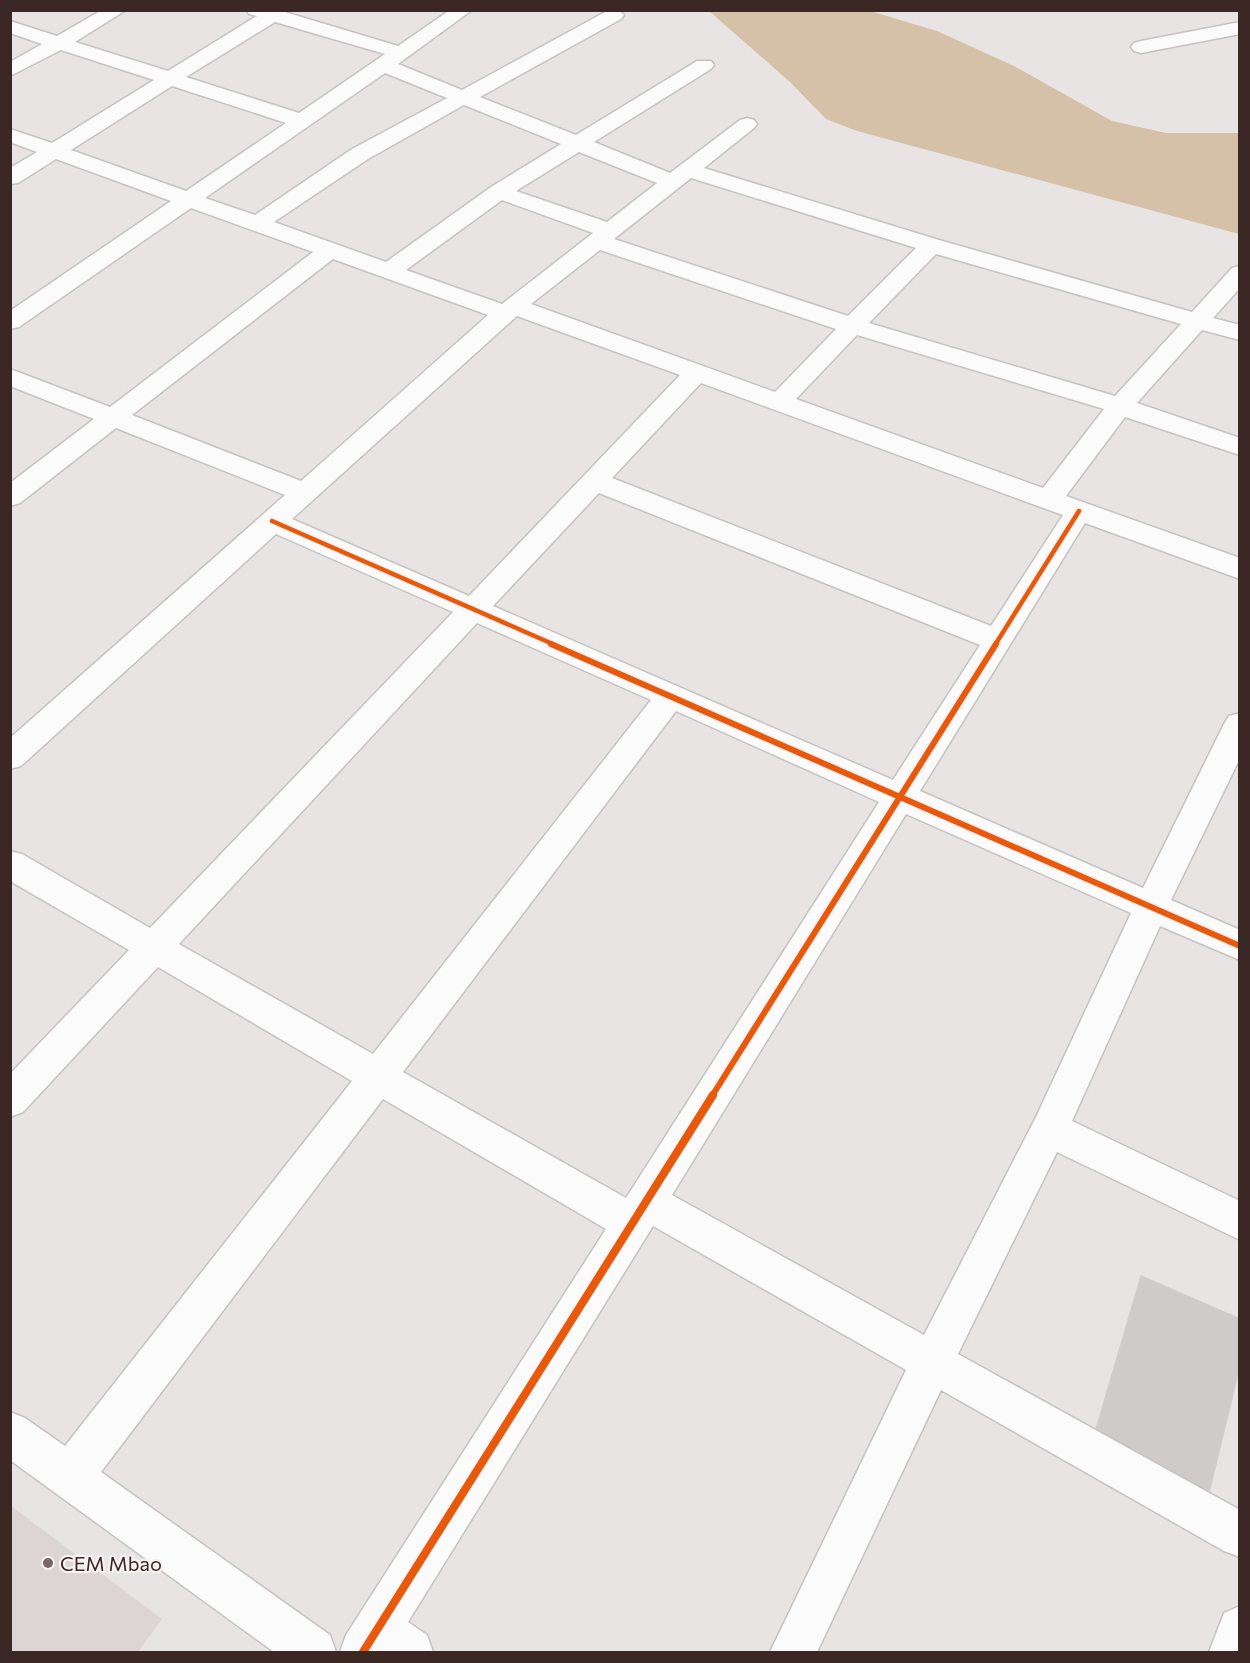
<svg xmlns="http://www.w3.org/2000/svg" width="1250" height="1663" font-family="Commissioner,sans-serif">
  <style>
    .built { fill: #ddd4d4 }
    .water { fill: #d5c1a7 }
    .building { fill: #d0cbcb; stroke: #d2cdcd; stroke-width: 1.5 }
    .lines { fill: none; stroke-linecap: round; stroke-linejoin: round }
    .minor-casing { stroke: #c6c2c2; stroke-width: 3 }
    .minor { fill: #fcfbfb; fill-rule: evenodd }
    .cycleway-far2-casing { stroke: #f8f2f3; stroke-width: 8 }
    .cycleway-far1-casing { stroke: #f8f2f3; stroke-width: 10 }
    .cycleway-casing { stroke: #f8f2f3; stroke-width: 11 }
    .cycleway-far2 { stroke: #e8590c; stroke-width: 4.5 }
    .cycleway-far1 { stroke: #e8590c; stroke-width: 6 }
    .cycleway { stroke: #e8590c; stroke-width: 8 }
    .poi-dot { fill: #786967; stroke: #f8f2f3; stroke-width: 2 }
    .labels { text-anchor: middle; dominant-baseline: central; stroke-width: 4.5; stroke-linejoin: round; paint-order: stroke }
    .near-poi-label { font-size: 20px; fill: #3b2723; stroke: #f8f2f3; text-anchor: start }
  </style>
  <rect width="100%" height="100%" fill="#e9e4e4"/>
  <path class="built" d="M11,1506L162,1619L138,1652H11Z"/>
  <path class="water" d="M709,11H870L937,31L1014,66L1112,121L1166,133H1239V234L857,131L826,119L790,82Z"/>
  <path class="building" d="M1141,1276L1240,1319V1365L1208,1497L1092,1443Z"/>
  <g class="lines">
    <g class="minor-casing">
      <g id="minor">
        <path d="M102,10H126L75,42L168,71L257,16L249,14L247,10H278L398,46L450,10H472L398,64L462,90L607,11L619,10L624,15L621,19L480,97L576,135L697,61H711L714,65L711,69L594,142L670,173L740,120L747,118L754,120L757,124L754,128L704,168L939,240L1192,312L1232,268L1240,266V288L1213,318L1240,325V340L1202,330L1137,403L1240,438V455L1125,417L1066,496L1240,558V579L1085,523L920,791L1143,888L1224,724L1229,716L1240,713V758L1171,900L1240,930V960L1160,926L1072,1121L1240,1201V1240L1057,1152L958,1354L1240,1510V1557L1224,1551L941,1390L817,1652H770L906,1370L653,1226L408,1622L427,1635L433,1652H340L346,1635L606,1229L383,1099L101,1472L330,1635L336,1652H274L10,1460V1412L25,1418L65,1446L352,1081L158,967L23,1112L10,1117V1074L129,950L10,881V851L22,854L150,928L453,612L276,534L21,766L10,769V738L285,495L116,428L20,503L10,506V483L94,419L10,386V369L110,407L313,252L191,208L19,327L10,329V311L171,201L56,159L18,183L10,184V168L37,152L10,142V129L52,143L154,80L61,50L10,76V62L42,44L10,33V21L57,36ZM275,22L385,54L299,113L186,77ZM385,73L447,98L352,149L255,215L205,198ZM172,86L286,123L186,191L71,150ZM464,105L561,144L491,187L386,262L274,222L368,159ZM579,152L657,183L607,222L516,191ZM691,178L916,248L848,316L614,239ZM502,200L593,233L502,304L406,270ZM600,250L836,329L775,392L531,304ZM936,254L1181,324L1115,396L869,323ZM333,259L488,315L301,481L132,415ZM517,316L680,375L469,596L292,519ZM857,335L1104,409L1043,488L796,399ZM701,383L1038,506L1063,515L991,626L612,478ZM599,493L980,645L893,780L493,606ZM477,623L651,700L373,1054L179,944ZM676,711L879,802L626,1198L403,1072ZM906,814L1131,913L1036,1117L924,1335L672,1195Z"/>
        <path d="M1240,22V34L1141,53L1134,51L1131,47L1134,43L1141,41Z"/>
        <path d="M1240,1606V1652H1209L1224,1613Z"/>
      </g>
    </g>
    <use href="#minor" class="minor"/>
    <g class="cycleway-far2-casing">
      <g id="cycleway-far2">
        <path d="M272,521L555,645"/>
        <path d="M995,645L1079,511"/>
      </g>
    </g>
    <g class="cycleway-far1-casing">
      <g id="cycleway-far1">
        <path d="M551,644L1240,946"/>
        <path d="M712,1096L996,644"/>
      </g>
    </g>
    <g class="cycleway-casing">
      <path id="cycleway" d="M363,1652L713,1095"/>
    </g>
    <use href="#cycleway-far2" class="cycleway-far2"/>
    <use href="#cycleway-far1" class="cycleway-far1"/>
    <use href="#cycleway" class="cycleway"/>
  </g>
  <circle class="poi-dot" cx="48" cy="1563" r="6"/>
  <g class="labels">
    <g class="near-poi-label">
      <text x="60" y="1563">CEM Mbao</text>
    </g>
  </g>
  <rect width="1250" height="1663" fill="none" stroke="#3b2723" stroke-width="24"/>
</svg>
